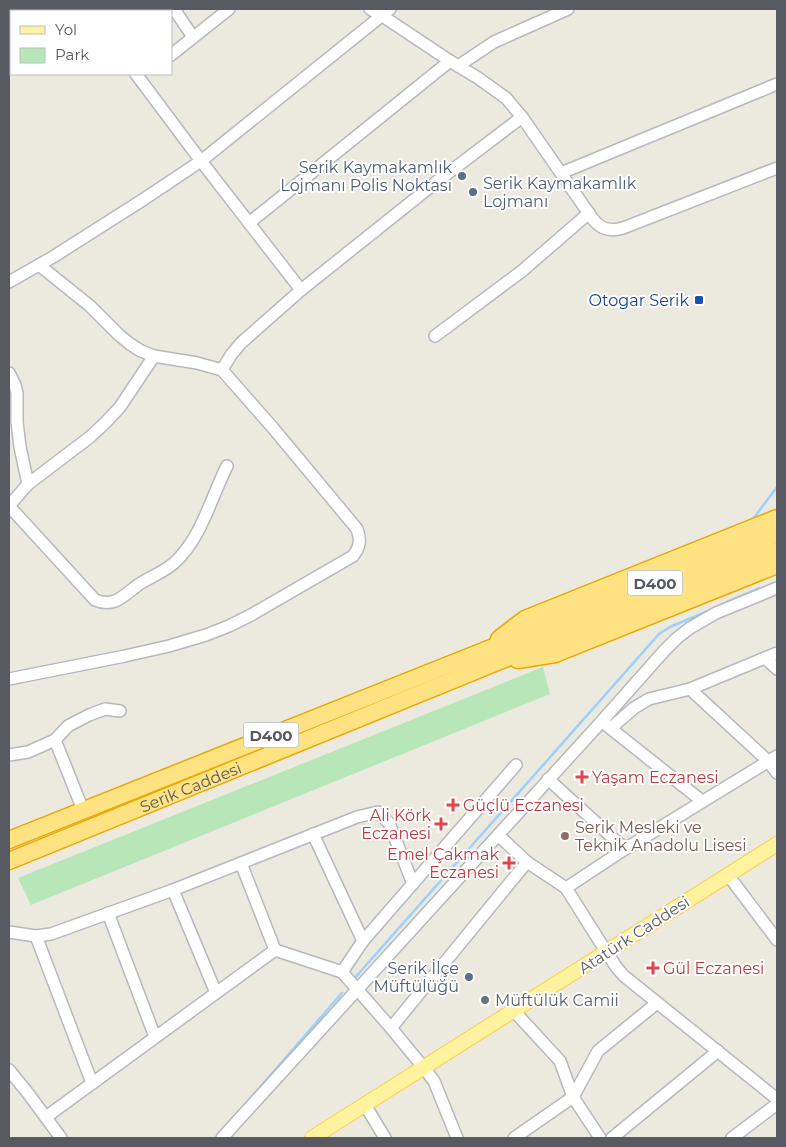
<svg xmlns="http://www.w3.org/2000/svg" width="786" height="1147" font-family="Montserrat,sans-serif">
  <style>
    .green { fill: #b7e7b9 }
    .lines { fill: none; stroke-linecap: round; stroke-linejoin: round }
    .stream { stroke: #9bd0ff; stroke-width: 2.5 }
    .minor-casing { stroke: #b6b9bf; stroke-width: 14 }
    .major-casing { stroke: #fccf47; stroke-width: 16 }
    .highway-casing { stroke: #eaa800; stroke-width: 19 }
    .minor { stroke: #fff; stroke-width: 11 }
    .major { stroke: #fff3a0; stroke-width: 14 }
    .highway { stroke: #ffe382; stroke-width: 16 }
    .service-dot { fill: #5c6f8a; stroke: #fff; stroke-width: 2 }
    .transit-dot { fill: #1a4fb4; stroke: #fff; stroke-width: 2 }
    .health-dot { fill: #e0444e; stroke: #fff; stroke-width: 2 }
    .education-dot { fill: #8d6e63; stroke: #fff; stroke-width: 2 }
    .worship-dot { fill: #6b7280; stroke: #fff; stroke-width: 2 }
    .labels { text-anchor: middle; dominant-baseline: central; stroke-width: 4; stroke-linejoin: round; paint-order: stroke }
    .shield { fill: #fff; stroke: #898c90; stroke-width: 1 }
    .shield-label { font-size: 15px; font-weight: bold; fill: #575b61 }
    .service-label { font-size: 16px; fill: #4e5e75; stroke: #fff; text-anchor: end }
    .transit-label { font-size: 16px; fill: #164399; stroke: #fff; text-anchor: end }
    .health-label { font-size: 16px; fill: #be3a42; stroke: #fff; text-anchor: start }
    .street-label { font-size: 16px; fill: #575b61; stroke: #fff }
    .education-label { font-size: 16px; fill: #785e54; stroke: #fff; text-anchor: start }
    .worship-label { font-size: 16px; fill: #5b616d; stroke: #fff; text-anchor: start }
  </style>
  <rect width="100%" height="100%" fill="#ece9de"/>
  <path class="green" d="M543,667L550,694L31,905L18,878Z"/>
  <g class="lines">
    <g class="stream">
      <path d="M753,519L777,487"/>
      <path d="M727,602L760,588"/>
      <path d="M353,980L659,634L670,627L713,609"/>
      <path d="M241,1109L342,993"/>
    </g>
    <g class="minor-casing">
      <g id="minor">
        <path d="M82,9L84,11"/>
        <path d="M174,9L193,37"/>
        <path d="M370,9L381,15L450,61L478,78L506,98L522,117L592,218C600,229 610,232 623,228L777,168"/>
        <path d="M171,55L229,9"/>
        <path d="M9,62L11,61"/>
        <path d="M458,66L494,42L568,9"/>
        <path d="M136,74L201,161L301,290"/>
        <path d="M561,173L777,84"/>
        <path d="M249,223L450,61"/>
        <path d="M39,265L90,306L119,335L130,344L141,351L154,356L197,363L222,370"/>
        <path d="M9,282L53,257L141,201L201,161L390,9"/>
        <path d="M435,336L522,271L589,213"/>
        <path d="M9,373L15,385L17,393V422L20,447L28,484"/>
        <path d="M9,506L95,600C114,608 123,596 138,585C150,577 164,572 174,563C201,539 211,498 227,466"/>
        <path d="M9,506L28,484L90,437L106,422L120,407L154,356"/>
        <path d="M765,658L777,669"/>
        <path d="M9,679L125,656L169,646L206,635L229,626L251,615L353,556C360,547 361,540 357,529L273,428L222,370L231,355L241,343L301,290L435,183L522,117"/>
        <path d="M690,689L768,761L777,773"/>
        <path d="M605,724L702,801"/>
        <path d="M611,728L634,708L649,699L690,689L777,653"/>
        <path d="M55,740L83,810"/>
        <path d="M9,755L28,752L55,740L68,726L89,715L105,709L120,711"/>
        <path d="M548,779L625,849"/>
        <path d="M313,834L363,941"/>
        <path d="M498,835L527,862L566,888L607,953L617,968L624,976L777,1099"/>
        <path d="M241,863L275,950"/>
        <path d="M728,875L777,940"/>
        <path d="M566,888L625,849L777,756"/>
        <path d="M173,890L216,993"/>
        <path d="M108,913L155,1037"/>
        <path d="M9,932L36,936L51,934L173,890L357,817L378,812L389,823L413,884"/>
        <path d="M36,936L92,1083"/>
        <path d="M275,950L342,972L391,1028L424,1068L434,1081L457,1138"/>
        <path d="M342,972L363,941L516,765"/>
        <path d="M514,1011L560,1061L573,1097L600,1138"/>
        <path d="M391,1028L527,862"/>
        <path d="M9,1070L27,1092L61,1138"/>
        <path d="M365,1105L385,1138"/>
        <path d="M46,1117L275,950"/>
        <path d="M222,1138L602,721L664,651L677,638L690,628L716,613L777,588"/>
        <path d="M514,1138L573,1097L598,1051L657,1003"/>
        <path d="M612,1138L718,1051"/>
        <path d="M732,1138L777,1104"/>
      </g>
    </g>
    <g class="major-casing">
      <path id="major" d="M312,1138L777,844"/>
    </g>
    <g class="highway-casing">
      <g id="highway">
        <path d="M499,639L525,619L777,518"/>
        <path d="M518,660L555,654L777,565"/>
        <path d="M9,840L777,534"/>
        <path id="s1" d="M9,861L539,645L777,551"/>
      </g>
    </g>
    <use href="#minor" class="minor"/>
    <use href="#major" class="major"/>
    <use href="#highway" class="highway"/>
  </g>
  <g class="service-dot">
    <circle cx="462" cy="176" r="5"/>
    <circle cx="473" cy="192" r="5"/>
    <circle cx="469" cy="977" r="5"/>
  </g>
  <rect class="transit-dot" x="694" y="295" width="10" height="10" rx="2.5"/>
  <g class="health-dot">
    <path d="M579.5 769.5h5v5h5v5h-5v5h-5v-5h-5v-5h5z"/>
    <path d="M450.5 797.5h5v5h5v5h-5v5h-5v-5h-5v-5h5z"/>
    <path d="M438.5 816.5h5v5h5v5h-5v5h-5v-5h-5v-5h5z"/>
    <path d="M506.5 855.5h5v5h5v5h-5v5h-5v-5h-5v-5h5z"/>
    <path d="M650.5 960.5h5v5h5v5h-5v5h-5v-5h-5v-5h5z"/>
  </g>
  <circle class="education-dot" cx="565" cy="836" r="5"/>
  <circle class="worship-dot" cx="485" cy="1000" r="5"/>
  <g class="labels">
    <g class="shield">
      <rect x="627.5" y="570.5" width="55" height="25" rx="4"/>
      <rect x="243.5" y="722.5" width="55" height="25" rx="4"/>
    </g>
    <g class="shield-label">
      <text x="655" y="583">D400</text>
      <text x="271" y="735">D400</text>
    </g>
    <g class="service-label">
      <text x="452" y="167">Serik Kaymakamlık<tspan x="452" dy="18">Lojmanı Polis Noktası</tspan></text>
      <text x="483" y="183" text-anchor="start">Serik Kaymakamlık<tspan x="483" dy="18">Lojmanı</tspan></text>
      <text x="459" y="968">Serik İlçe<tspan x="459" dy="18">Müftülüğü</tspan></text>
    </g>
    <g class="transit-label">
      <text x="689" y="300">Otogar Serik</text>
    </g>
    <g class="health-label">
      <text x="592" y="777">Yaşam Eczanesi</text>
      <text x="463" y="805">Güçlü Eczanesi</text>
      <text x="431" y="815" text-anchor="end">Ali Körk<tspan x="431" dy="18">Eczanesi</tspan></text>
      <text x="499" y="854" text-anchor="end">Emel Çakmak<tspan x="499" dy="18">Eczanesi</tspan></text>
      <text x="663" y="968">Gül Eczanesi</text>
    </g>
    <g class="street-label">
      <text stroke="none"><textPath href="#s1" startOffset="196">Serik Caddesi</textPath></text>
      <text transform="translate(634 935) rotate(-33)">Atatürk Caddesi</text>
    </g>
    <g class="education-label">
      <text x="575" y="827">Serik Mesleki ve<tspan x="575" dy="18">Teknik Anadolu Lisesi</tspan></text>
    </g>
    <g class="worship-label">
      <text x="495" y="1000">Müftülük Camii</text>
    </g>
  </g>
  <rect width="786" height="1147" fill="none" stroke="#575b61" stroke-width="20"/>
  <rect x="10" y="10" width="162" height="65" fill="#ffffff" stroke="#bcbdc0"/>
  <rect x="20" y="26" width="25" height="8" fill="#fff3a0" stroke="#bcbdc0"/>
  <text x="55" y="35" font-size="15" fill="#575b61">Yol</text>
  <rect x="20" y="48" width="25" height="15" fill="#b7e7b9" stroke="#bcbdc0"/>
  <text x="55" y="60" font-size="15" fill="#575b61">Park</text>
</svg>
